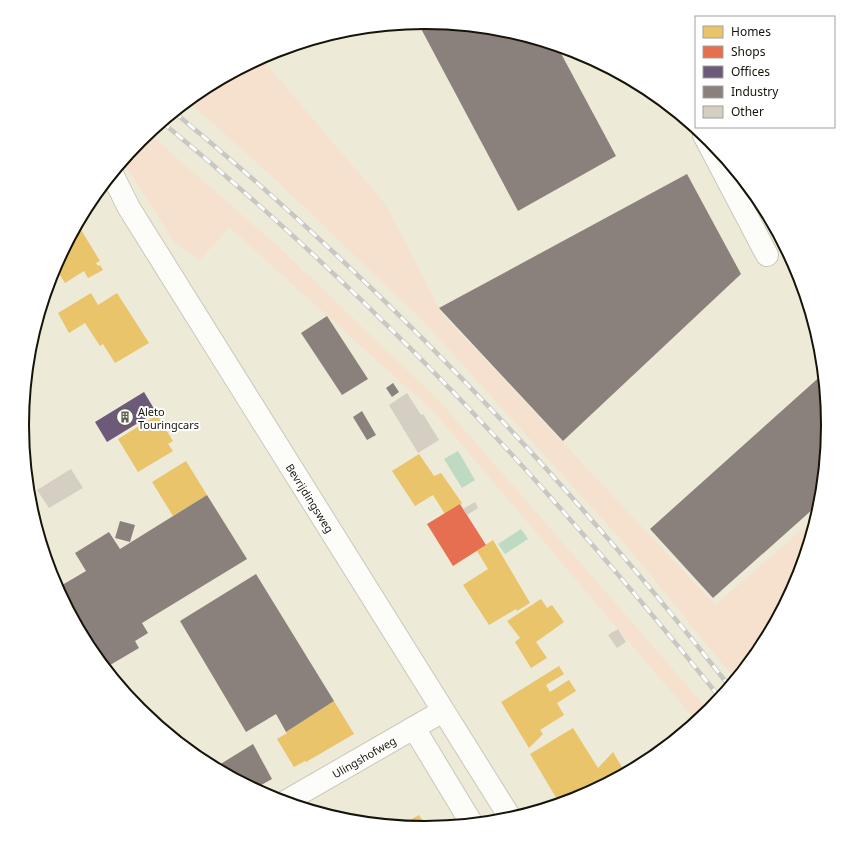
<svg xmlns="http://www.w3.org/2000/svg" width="851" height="851" font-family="'Noto Sans',sans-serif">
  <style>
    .green { fill: #f6e0ce }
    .water { fill: #bedac2 }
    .homes { fill: #e9c46a }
    .shops { fill: #e76f51 }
    .offices { fill: #6d597a }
    .industry { fill: #8a817c }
    .building { fill: #d4cfc2 }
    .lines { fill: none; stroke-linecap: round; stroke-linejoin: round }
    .street-casing { stroke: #cbc8bb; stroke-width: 24 }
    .street { stroke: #fcfcf9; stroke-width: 22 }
    .rail-casing { stroke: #c8c7c2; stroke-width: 4.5 }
    .rail { stroke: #fff; stroke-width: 3; stroke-dasharray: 9; stroke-linecap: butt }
    .labels { text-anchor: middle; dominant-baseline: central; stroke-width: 4; stroke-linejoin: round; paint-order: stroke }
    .poi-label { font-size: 11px; fill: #161409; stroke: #fff; text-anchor: start }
    .street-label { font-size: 11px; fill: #161409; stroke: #fff }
    .rim { fill: none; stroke: #161409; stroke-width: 2 }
  </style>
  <rect width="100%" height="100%" fill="#edead8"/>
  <g class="green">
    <path d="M261,58L386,205L442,314L715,605L818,516L798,580L761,650L736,680L626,545L427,325L275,179L188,101L202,90Z"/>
    <path d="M148,133L281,249L442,404L710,712L697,722L434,412L229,227L200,260L175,243L123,161L140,140Z"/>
  </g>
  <g class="water">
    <path d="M458,451L475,480L462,488L444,459Z"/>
    <path d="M521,529L528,539L505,554L498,544Z"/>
  </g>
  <g class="homes">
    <path d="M78,225L100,261L96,263L98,266L100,265L103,270L88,278L84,271L65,283L55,267Z"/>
    <path d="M91,293L98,305L117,293L149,343L115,363L103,344L100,346L85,323L69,333L58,313Z"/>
    <path d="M157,415L173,441L168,444L173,451L138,472L118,439Z"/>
    <path d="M419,454L434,476L441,473L462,503L445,514L433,495L415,506L392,471Z"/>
    <path d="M186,461L207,495L173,516L152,482Z"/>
    <path d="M493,540L530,603L517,611L516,609L489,625L463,585L488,569L477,551Z"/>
    <path d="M541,599L547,608L552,605L564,622L536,642L547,658L531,668L515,642L520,638L507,621Z"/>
    <path d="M559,666L564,674L546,685L550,692L569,680L576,691L557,703L564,715L540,730L543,734L529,748L501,702Z"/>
    <path d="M334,701L354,734L306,762L305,761L294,767L277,739L287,733L286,732Z"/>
    <path d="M573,728L598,768L613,752L626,774L580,798L560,804L530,754Z"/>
    <path d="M419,815L428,829H425L385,825L396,819L400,826Z"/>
  </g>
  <path class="shops" d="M460,504L486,545L453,566L427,524Z"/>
  <path class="offices" d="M144,392L156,412L107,442L95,422Z"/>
  <g class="industry">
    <path d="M426,22L504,30L557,46L616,156L518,211L418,23Z"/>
    <path d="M687,174L741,274L563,441L439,308Z"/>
    <path d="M327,316L368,379L342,395L301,333Z"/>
    <path d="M824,373L829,426L822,501L713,598L650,529Z"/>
    <path d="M393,383L399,392L392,397L386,388Z"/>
    <path d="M362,411L376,435L367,440L353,417Z"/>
    <path d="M207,495L247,559L142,623L148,633L135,641L139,648L105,668L90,649L57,588L86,571L75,553L109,532L120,549Z"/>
    <path d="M31,507L41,523L36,526Z"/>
    <path d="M120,521L135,525L130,542L115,538Z"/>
    <path d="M256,574L334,701L286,732L276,714L246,732L180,621Z"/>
    <path d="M253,744L272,779L254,789L214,768Z"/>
  </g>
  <g class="building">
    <path d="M407,393L421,415L423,414L439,440L418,453L389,405Z"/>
    <path d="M71,469L83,488L49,508L37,490Z"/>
    <path d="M475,502L478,508L467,515L463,509Z"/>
    <path d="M618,629L626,642L617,648L608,635Z"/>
  </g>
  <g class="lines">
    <g class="street-casing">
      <g id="street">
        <path d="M704,135L767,255"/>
        <path d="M112,174L129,208L511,819"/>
        <path d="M414,728L472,824"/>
        <path d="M285,802L443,711"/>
      </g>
    </g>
    <use href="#street" class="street"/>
    <g class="rail-casing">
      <g id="rail">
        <path d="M174,112C379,281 566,478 730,687"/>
        <path d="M162,122C295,232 420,352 535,480C599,551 661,624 721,699"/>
      </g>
    </g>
    <use href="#rail" class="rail"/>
  </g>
  <defs>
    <g id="building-ring" transform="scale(0.9)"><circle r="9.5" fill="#fff" stroke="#615f51" stroke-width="1.5"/><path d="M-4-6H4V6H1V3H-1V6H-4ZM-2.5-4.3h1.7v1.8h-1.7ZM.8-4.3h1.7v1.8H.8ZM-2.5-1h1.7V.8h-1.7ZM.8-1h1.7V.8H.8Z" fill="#615f51"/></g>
  </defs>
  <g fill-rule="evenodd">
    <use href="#building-ring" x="125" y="417"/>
  </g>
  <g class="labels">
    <g class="poi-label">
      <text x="138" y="411">Aleto<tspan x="138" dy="13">Touringcars</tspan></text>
    </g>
    <g class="street-label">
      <text transform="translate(310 498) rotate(58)">Bevrijdingsweg</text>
      <text transform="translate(364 757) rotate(-30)">Ulingshofweg</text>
    </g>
  </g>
  <path d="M0 0H851V851H0ZM29 425a396 396 0 1 1 792 0a396 396 0 1 1-792 0Z" fill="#fff" fill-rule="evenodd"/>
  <path class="rim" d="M29 425a396 396 0 1 1 792 0a396 396 0 1 1-792 0Z"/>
  <rect x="695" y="16" width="140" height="112" fill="#ffffff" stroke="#a2a19d"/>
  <rect x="703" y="26" width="20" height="12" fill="#e9c46a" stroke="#a2a19d"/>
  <text x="731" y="36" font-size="12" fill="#161409">Homes</text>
  <rect x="703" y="46" width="20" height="12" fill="#e76f51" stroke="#a2a19d"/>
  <text x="731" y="56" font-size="12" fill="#161409">Shops</text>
  <rect x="703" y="66" width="20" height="12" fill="#6d597a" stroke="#a2a19d"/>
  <text x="731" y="76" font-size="12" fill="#161409">Offices</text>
  <rect x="703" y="86" width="20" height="12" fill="#8a817c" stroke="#a2a19d"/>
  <text x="731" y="96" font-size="12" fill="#161409">Industry</text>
  <rect x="703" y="106" width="20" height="12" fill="#d4cfc2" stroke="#a2a19d"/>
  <text x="731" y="116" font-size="12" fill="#161409">Other</text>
</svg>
